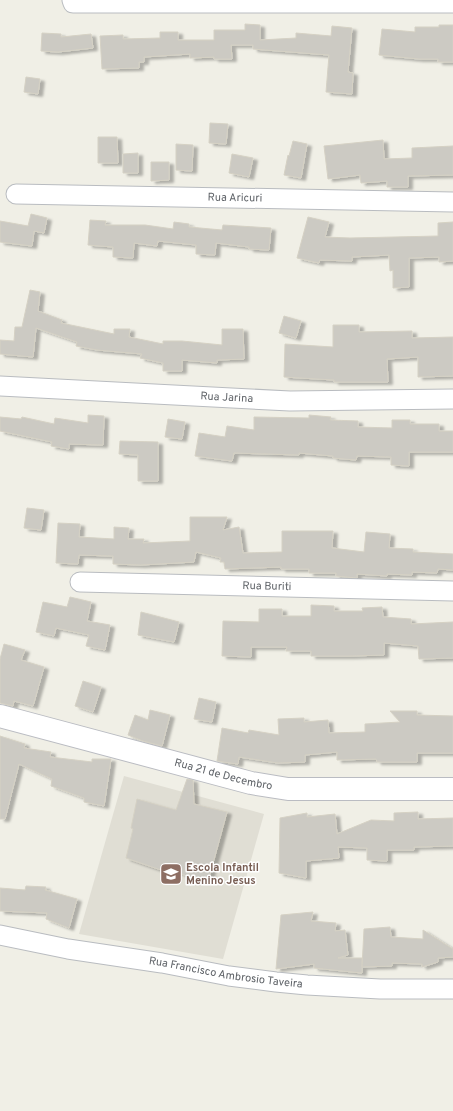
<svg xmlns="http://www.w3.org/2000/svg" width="453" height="1111" font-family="Overpass,sans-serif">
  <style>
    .education { fill: #e0ded4 }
    .building { fill: #cccac3; stroke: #d5d1c4; filter: url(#shadow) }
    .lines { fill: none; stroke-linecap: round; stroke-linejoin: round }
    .street-casing { stroke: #b9bcc0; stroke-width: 21 }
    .secondary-casing { stroke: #babcc2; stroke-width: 24 }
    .street { stroke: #fff; stroke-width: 19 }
    .secondary { stroke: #fff; stroke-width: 22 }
    .labels { text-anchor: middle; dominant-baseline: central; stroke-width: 3; stroke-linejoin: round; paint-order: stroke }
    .street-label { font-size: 11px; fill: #5e6267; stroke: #fff }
    .education-label { font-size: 11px; font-weight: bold; fill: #785e54; stroke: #fff; text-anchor: start }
  </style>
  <defs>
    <filter id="shadow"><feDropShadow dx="4.5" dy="2.5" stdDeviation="1" flood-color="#0004"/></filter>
  </defs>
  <rect width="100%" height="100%" fill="#f0efe6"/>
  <path class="education" d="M124,776L264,814L223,959L79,934Z"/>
  <g class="building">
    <path d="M245,24L260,25V40L296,38V33L331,36L332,26L352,28L348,72L353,73L352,94L326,92L329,55L253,49V45H231L232,59H214V57L190,58V54L144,57V62H139V68L102,69L100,36L123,35V39L160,38V32H178V40H214V30H245Z"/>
    <path d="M439,25H453V62H438V59H419L379,55L382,29L415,32V27H439Z"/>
    <path d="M42,33L61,34V37L91,34L93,48L58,52L41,51Z"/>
    <path d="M26,77L40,79L38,94L24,92Z"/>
    <path d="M210,123L228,124L226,144L209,143Z"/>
    <path d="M98,137H117L118,163H98Z"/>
    <path d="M383,140L384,159L412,158V148L453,146V175L408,176V187H387V181L361,183L360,175L328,179L324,146Z"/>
    <path d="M293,141L307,144L301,178L284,175L288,155L289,156Z"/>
    <path d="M176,144L193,145L192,171L176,170Z"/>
    <path d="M138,153V173H123V154Z"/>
    <path d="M232,154L253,158L249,177L229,173Z"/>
    <path d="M151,162H169V180L151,181Z"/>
    <path d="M31,214L47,218L44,233L34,231L32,246L0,242V221L28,226Z"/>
    <path d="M308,217L329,222L325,237L350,238L438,236V223L453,222V261L439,262V257L409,258V287L393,288V270L390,271L389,255L352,257V261L320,260L319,263L297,258Z"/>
    <path d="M90,220L106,221L105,225H145L173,229L174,222L189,224V227L222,230L223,225L271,228L269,250L249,249V247L216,243L215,255L196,254V245L158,241L157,246L134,243L133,258L113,257V247L88,245Z"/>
    <path d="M30,290L40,292L38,311L62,320L61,323L114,334V329H130L129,337L163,344V341H182L222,345V329H243L244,359L217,360V363L182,360V371H163V363L140,358L142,354L97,350L76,346L77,342L36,328L33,357L0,354V340L14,341L15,327H22Z"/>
    <path d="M284,316L301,321L296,338L279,333Z"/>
    <path d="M333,325H359V332L412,331V338L453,337V376L418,377V357L387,359L388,382H334V380L284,377L285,344L333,347Z"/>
    <path d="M88,415L104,416L103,445L69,444V449L51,446L52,442L0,431V417L21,419L22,417L54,424L55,418L88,423Z"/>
    <path d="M309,415L331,417L330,420L358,421V427L392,428V420H410V424H439V431H453V452H409V466L391,465V457L357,456L356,460L333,458V456L299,453V455L234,453L232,461L195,456L199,433L225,437L227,426L254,430V417L309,418Z"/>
    <path d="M168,419L185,422L182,439L165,437Z"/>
    <path d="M120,441L158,442V481H138V455L119,454Z"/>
    <path d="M27,508L44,510L41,530L24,528Z"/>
    <path d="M190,517H227L223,530L239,527L243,553L282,552V531H333L332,548L364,552L366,532L390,534L389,548L413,549V552L453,554V570L438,569L437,573L412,572V575L387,574V576L357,574V578L336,576V573H309V569H281V567L225,569L224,562H220L221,558L196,552L194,562L141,565L113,564V556L79,555L78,564L56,563L58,523L80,524L79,537L114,539V527L129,528L128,539H144L143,543L190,541Z"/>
    <path d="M70,597L91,602L87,621L110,625L105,650L86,646L89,635L56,628L54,636L36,632L43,602L67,607Z"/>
    <path d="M311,605L334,606V611H363L362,608L382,607L383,617L411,619V624L453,622V658L419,659L418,646L384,643V655L351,656H311V651H286L287,647H251V657L222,656L223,621L259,622V609H282V616H311Z"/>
    <path d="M141,612L179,622L174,642L138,635Z"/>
    <path d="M4,644L25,650L21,660L44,667L33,706L14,701L13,706L0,703V659Z"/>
    <path d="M83,681L101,687L93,712L75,706Z"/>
    <path d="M199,698L216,702L212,722L194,719Z"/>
    <path d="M150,710L170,715L162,746L143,741L128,735L135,715L148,720Z"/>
    <path d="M390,711H417V715L453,716V753H417V762H377L376,759L337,760V752L305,755V762L278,763L239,757L238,764L217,761L222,728L248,733L249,730L279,735L278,719L304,718V722L328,720L329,733L365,732V724L400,722Z"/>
    <path d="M0,736L25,744L24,748L51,752L50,757L92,762V759H111L104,806L84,802V798L51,786L52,779L19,764L5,819H0Z"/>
    <path d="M187,779L193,780L194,804L227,812L209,878L193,879L163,865L161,870L126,858L133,829L131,828L137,799L176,810Z"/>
    <path d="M418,812V819L453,818V846L414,847V850H387V861L367,860V848L338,847L339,858L306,861V878L279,873L280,818L307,813V817L335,814L337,834L371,820L394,821V813Z"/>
    <path d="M26,886L46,887L45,890L77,899L69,928L46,919L47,913L0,911V888L25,890Z"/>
    <path d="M313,912L311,921L336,923L335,931L345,930L348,955L338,958H362V973L314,968V964L276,969L281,915Z"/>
    <path d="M390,927L391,937L423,939V930L453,949V957L438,958V962L422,967V964L392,963V966L362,967L364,929Z"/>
  </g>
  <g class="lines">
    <g class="street-casing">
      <g id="street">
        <path d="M72,0L73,3H453"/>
        <path id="s1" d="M16,194L453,202"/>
        <path id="s2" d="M0,386L290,401L453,399"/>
        <path id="s3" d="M80,582L453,591"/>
        <path id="s4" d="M0,935L68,949L162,963L229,976L276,982L307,985L380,989H453"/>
      </g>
    </g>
    <g class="secondary-casing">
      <g id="secondary">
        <path id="s5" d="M0,716L251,783L288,789H453"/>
      </g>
    </g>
    <use href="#street" class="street"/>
    <use href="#secondary" class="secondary"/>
  </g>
  <defs>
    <g id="school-square" transform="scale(1.15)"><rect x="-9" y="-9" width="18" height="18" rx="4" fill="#8d6e63" stroke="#fff"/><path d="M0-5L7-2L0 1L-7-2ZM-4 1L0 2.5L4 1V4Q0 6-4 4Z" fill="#fff"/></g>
  </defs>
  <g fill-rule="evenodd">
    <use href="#school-square" x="171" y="874"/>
  </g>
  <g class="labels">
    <g class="street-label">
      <text stroke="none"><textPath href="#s1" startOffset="219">Rua Aricuri</textPath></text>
      <text stroke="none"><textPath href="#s2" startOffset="227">Rua Jarina</textPath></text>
      <text stroke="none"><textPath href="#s3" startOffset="187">Rua Buriti</textPath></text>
      <text stroke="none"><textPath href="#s5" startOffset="231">Rua 21 de Decembro</textPath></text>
      <text stroke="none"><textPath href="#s4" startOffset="229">Rua Francisco Ambrosio Taveira</textPath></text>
    </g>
    <g class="education-label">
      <text x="186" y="868">Escola Infantil<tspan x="186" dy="13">Menino Jesus</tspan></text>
    </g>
  </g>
</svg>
